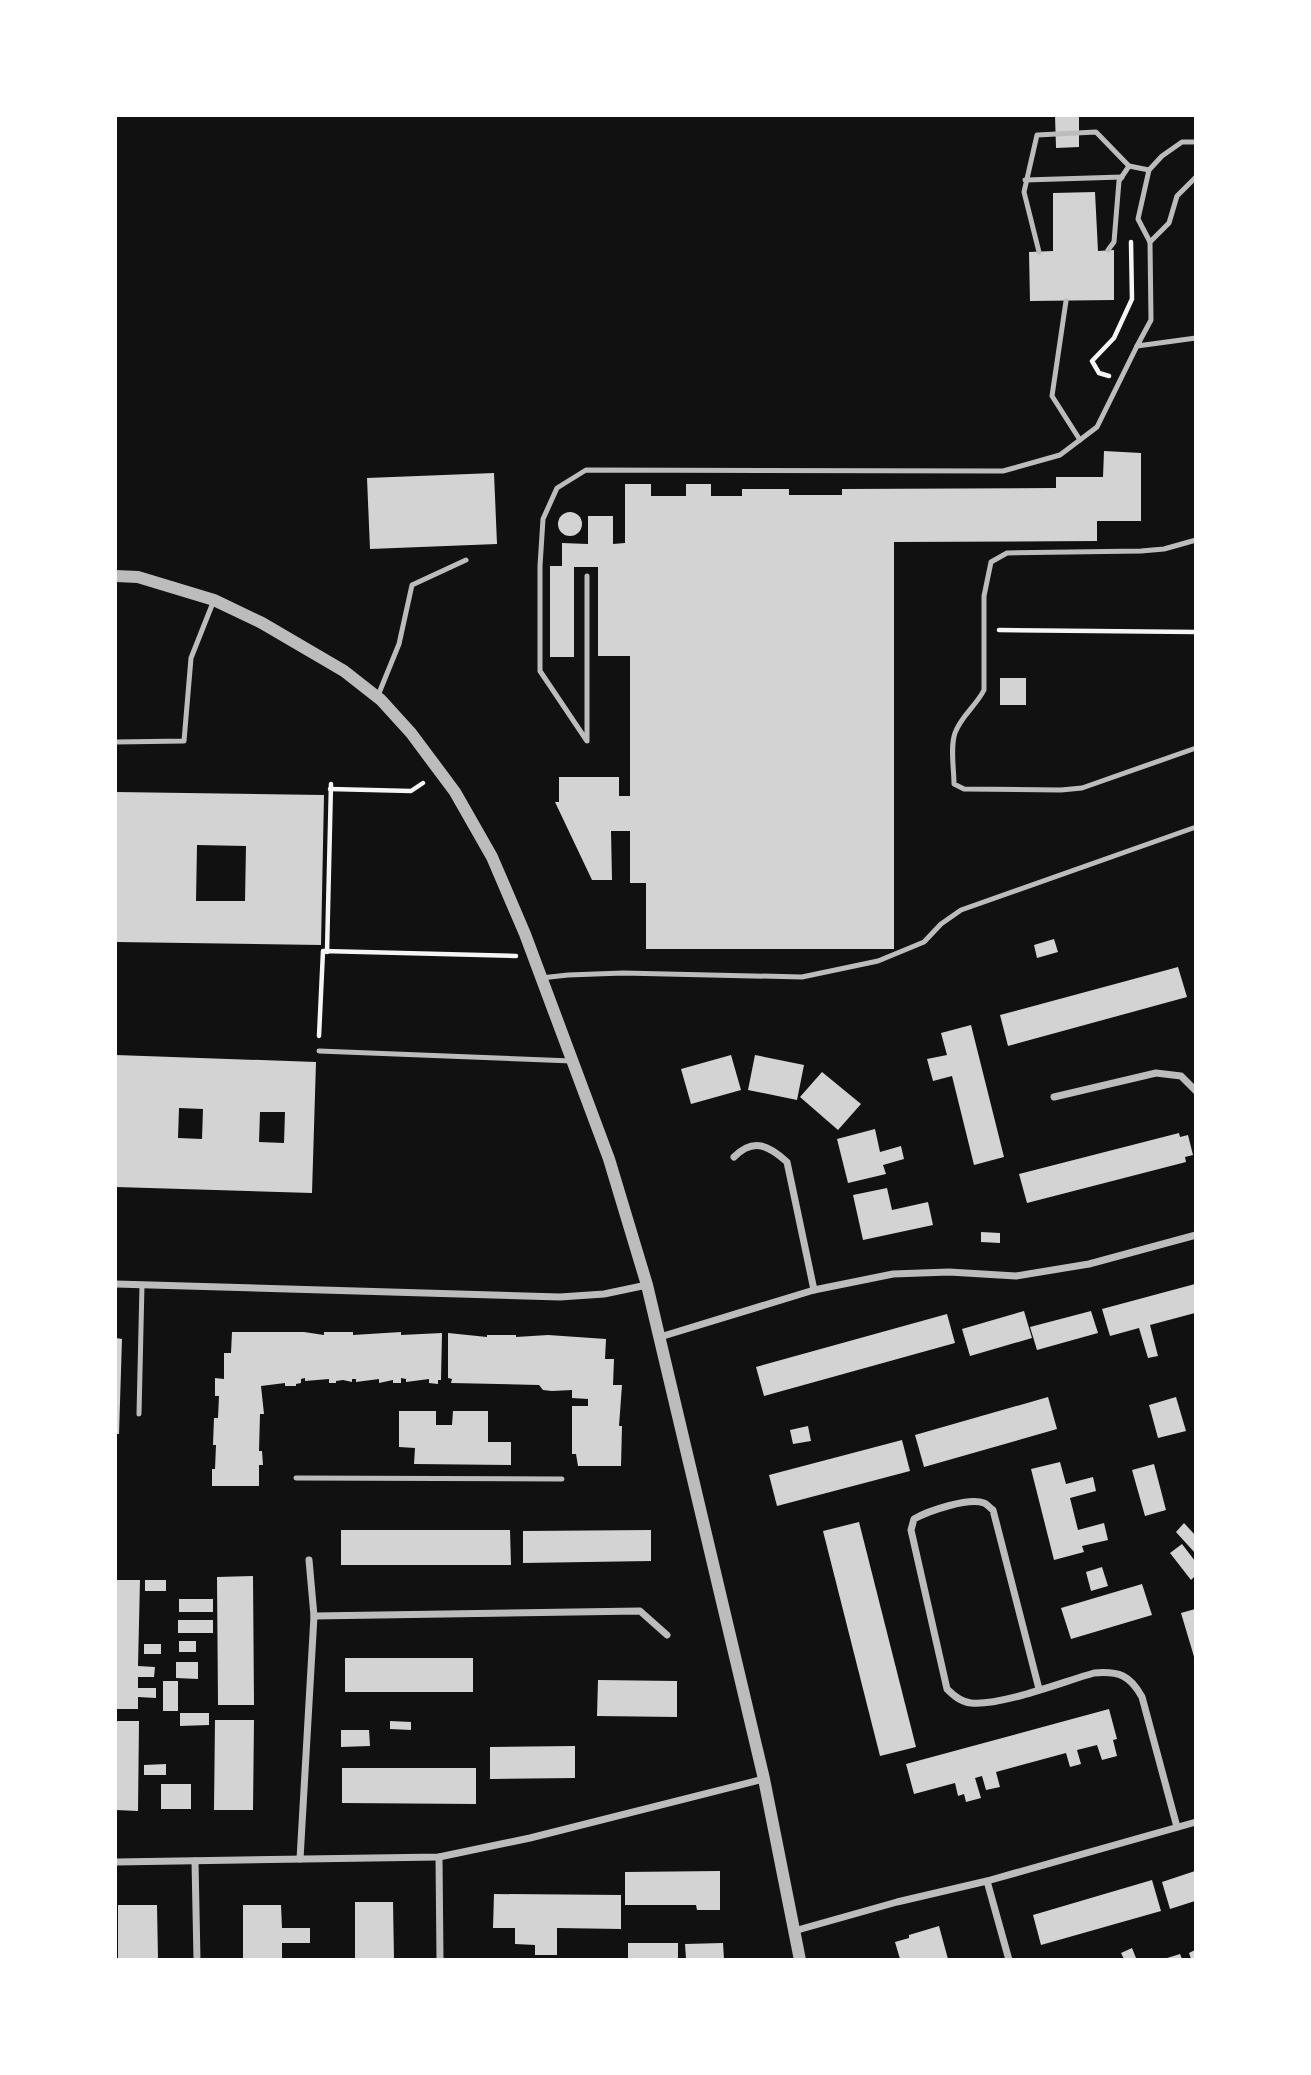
<svg xmlns="http://www.w3.org/2000/svg" width="1311" height="2075" font-family="Rubik,sans-serif">
  <style>
    .building { fill: #d3d3d3; fill-rule: evenodd }
    .lines { fill: none; stroke-linecap: round; stroke-linejoin: round }
    .path { stroke: #f5f5f5; stroke-width: 4.5 }
    .service { stroke: #bcbcbc; stroke-width: 5 }
    .minor { stroke: #bcbcbc; stroke-width: 7 }
    .tertiary { stroke: #bcbcbc; stroke-width: 12 }
  </style>
  <rect width="100%" height="100%" fill="#111"/>
  <g class="building">
    <path d="M1055,116H1079V147L1056,148Z"/>
    <path d="M1095,192L1098,251L1114,250V300L1030,301L1029,252L1053,251V193Z"/>
    <path d="M1104,451L1141,453V521H1097V541L894,542V949H646V883H630V831H611L612,880H592L555,802H559V777H619V796H630V656H598V567H574V657H550V566H562V543L588,544V516H613V544L625,543V484H651V496H686V484H711V496H742V489H789V495H842V489L1056,488V477H1103Z"/>
    <path d="M494,473L497,544L370,549L367,478Z"/>
    <circle cx="570" cy="524" r="12"/>
    <rect x="1000" y="678" width="26" height="27"/>
    <path d="M116,792L324,795L321,945L116,942ZM197,845L246,846L245,901H196Z"/>
    <path d="M1054,939L1058,952L1037,958L1034,945Z"/>
    <path d="M1178,967L1187,997L1008,1046L1000,1015Z"/>
    <path d="M971,1025L1004,1157L974,1165L952,1076L933,1081L927,1059L947,1055L941,1033Z"/>
    <path d="M116,1055L316,1062L312,1193L116,1187ZM179,1108L203,1109L202,1139L178,1138ZM260,1112H285L284,1143L259,1142Z"/>
    <path d="M731,1055L741,1090L691,1104L681,1069Z"/>
    <path d="M755,1055L804,1065L797,1100L748,1090Z"/>
    <path d="M822,1072L861,1104L838,1130L800,1097Z"/>
    <path d="M875,1129L880,1152L901,1146L904,1159L883,1165L886,1174L848,1183L837,1139Z"/>
    <path d="M1179,1133L1180,1137L1188,1135L1193,1155L1185,1157L1186,1162L1027,1203L1019,1174Z"/>
    <path d="M887,1188L892,1210L928,1202L933,1225L863,1240L853,1195Z"/>
    <path d="M981,1232L1000,1233V1243L981,1242Z"/>
    <path d="M1195,1284V1313L1150,1325L1158,1356L1148,1358L1139,1328L1110,1336L1102,1309Z"/>
    <path d="M1024,1311L1032,1338L970,1356L962,1329Z"/>
    <path d="M1091,1311L1098,1333L1037,1350L1030,1327Z"/>
    <path d="M947,1314L955,1343L764,1396L756,1367Z"/>
    <path d="M232,1332H304L324,1335V1332H353V1335L401,1332V1335L442,1333L441,1380H438V1384L429,1383V1379L406,1382V1379L401,1378V1383H393V1380L379,1383V1379L356,1382V1379H352V1382L343,1380L336,1381V1383H329V1379L305,1381V1378L301,1379V1383L296,1384V1386H285V1383L261,1386L264,1414H260L259,1451H262L263,1465H259V1486H212V1469H215L216,1445H213L214,1418H218L219,1396H215V1378L224,1379V1353H231Z"/>
    <path d="M448,1333L487,1337V1335H516V1337L548,1335L606,1339L605,1359H614L613,1385H622L619,1426H622L621,1466H578L576,1454H572V1406H588V1399L572,1398V1390L552,1391L543,1390L539,1385L451,1383L452,1379L448,1378Z"/>
    <path d="M116,1338L122,1339L119,1434H116Z"/>
    <path d="M1048,1397L1057,1429L924,1467L915,1435Z"/>
    <path d="M1176,1397L1186,1431L1158,1438L1149,1405Z"/>
    <path d="M399,1411H436V1425H452L453,1411H488V1442H511V1465L414,1464L415,1448L399,1447Z"/>
    <path d="M808,1426L811,1441L793,1444L790,1430Z"/>
    <path d="M902,1440L910,1471L777,1506L769,1475Z"/>
    <path d="M1060,1462L1066,1484L1093,1477L1096,1491L1070,1498L1078,1530L1104,1523L1108,1540L1082,1546L1084,1552L1054,1560L1031,1469Z"/>
    <path d="M1154,1464L1166,1510L1145,1516L1132,1470Z"/>
    <path d="M859,1522L916,1747L880,1756L823,1531Z"/>
    <path d="M1184,1523L1195,1535V1553L1176,1532Z"/>
    <path d="M341,1530H510L511,1565H341Z"/>
    <path d="M651,1530V1561L523,1563V1531Z"/>
    <path d="M1182,1544L1195,1561V1576L1191,1580L1170,1553Z"/>
    <path d="M1102,1567L1108,1586L1091,1591L1086,1572Z"/>
    <path d="M253,1576L254,1705H218L217,1577Z"/>
    <path d="M116,1580H140L138,1666L155,1667L154,1677H138V1688H156V1698L138,1697V1709H116Z"/>
    <rect x="145" y="1580" width="21" height="11"/>
    <path d="M1142,1584L1152,1615L1071,1639L1061,1608Z"/>
    <rect x="179" y="1599" width="34" height="13"/>
    <path d="M1195,1609V1660L1181,1613Z"/>
    <rect x="178" y="1620" width="35" height="13"/>
    <rect x="179" y="1641" width="17" height="11"/>
    <rect x="144" y="1644" width="17" height="10"/>
    <rect x="345" y="1658" width="128" height="34"/>
    <path d="M176,1662H198V1679L176,1678Z"/>
    <path d="M598,1680L677,1681V1717L597,1716Z"/>
    <rect x="163" y="1681" width="15" height="30"/>
    <path d="M1109,1709L1117,1739L1113,1740L1117,1756L1102,1760L1097,1745L1077,1750L1081,1764L1070,1767L1066,1753L996,1772L1000,1787L986,1790L982,1776L975,1778L981,1798L966,1802L964,1794L958,1796L955,1783L914,1794L906,1764Z"/>
    <path d="M180,1713H209V1725L180,1726Z"/>
    <path d="M215,1720H254L253,1810H214Z"/>
    <path d="M116,1721H139L138,1811L116,1810Z"/>
    <path d="M390,1721L411,1722V1730L390,1729Z"/>
    <path d="M341,1730H369L370,1746L341,1747Z"/>
    <path d="M575,1746V1778L490,1779V1747Z"/>
    <path d="M166,1764V1775H144V1765Z"/>
    <path d="M342,1768H476V1804L342,1803Z"/>
    <rect x="161" y="1784" width="30" height="25"/>
    <path d="M720,1871V1910H697L696,1905H625V1872Z"/>
    <path d="M1195,1871V1901L1170,1909L1162,1882Z"/>
    <path d="M1152,1880L1161,1911L1041,1945L1033,1915Z"/>
    <path d="M494,1894L621,1895V1929L557,1928V1955H535V1945L515,1944V1928H493Z"/>
    <path d="M355,1902H393L394,1959H355Z"/>
    <path d="M118,1905H157L158,1959H118Z"/>
    <path d="M243,1905H281L282,1928H310V1943H282V1959H243Z"/>
    <path d="M939,1926L948,1959H900L895,1942L909,1938V1935Z"/>
    <rect x="628" y="1943" width="50" height="16"/>
    <path d="M723,1943L724,1959H686L685,1944Z"/>
    <path d="M1132,1948L1136,1958L1124,1959L1121,1953Z"/>
    <path d="M1195,1950V1959H1191L1189,1953Z"/>
    <path d="M1180,1954L1182,1959H1164Z"/>
  </g>
  <g class="lines">
    <g class="path">
      <path d="M1109,376L1099,373L1092,361L1114,338L1132,299L1131,242"/>
      <path d="M999,630L1196,632"/>
      <path d="M330,789L411,791L423,783"/>
      <path d="M327,952L331,784"/>
      <path d="M319,1036L323,951L516,956"/>
    </g>
    <g class="service">
      <path d="M1196,177L1177,196L1169,223L1150,242L1151,320L1137,346L1196,338"/>
      <path d="M1025,180L1122,177"/>
      <path d="M1150,242L1138,219L1149,170L1162,156L1182,142H1196"/>
      <path d="M1108,250L1114,242L1119,181L1129,166"/>
      <path d="M1039,252L1024,192L1037,135L1096,132L1129,166L1149,170"/>
      <path d="M1066,301L1052,396L1080,440"/>
      <path d="M1196,540L1164,549L1141,551L1007,553L991,562L984,596V690C976,706 961,716 955,733C950,747 954,769 954,784L964,789L1061,790L1082,788L1196,748"/>
      <path d="M587,576V741L540,671V566L543,519L557,488L586,470L1003,471L1060,455L1097,427L1137,346"/>
      <path d="M377,698L399,644L412,585L466,560"/>
      <path d="M116,742L184,741L191,658L214,600"/>
      <path d="M541,978L568,975L623,973L802,977L878,961L924,942L941,924L961,910L1196,827"/>
      <path d="M319,1051L572,1061"/>
      <path d="M139,1414L142,1285"/>
      <path d="M296,1478L562,1479"/>
    </g>
    <g class="minor">
      <path d="M1054,1097L1156,1073L1181,1076L1196,1091"/>
      <path d="M734,1157C754,1137 769,1146 787,1162L814,1290"/>
      <path d="M116,1284L560,1297L604,1294L647,1285"/>
      <path d="M660,1337L814,1290L893,1274L949,1272L1016,1276L1089,1264L1196,1235"/>
      <path d="M314,1616L640,1611L667,1635"/>
      <path d="M1039,1689L993,1510C990,1508 987,1504 984,1503C969,1497 928,1511 914,1519L911,1530L947,1689C954,1696 961,1702 971,1703C1001,1706 1062,1682 1094,1673C1119,1671 1130,1675 1142,1697L1177,1827"/>
      <path d="M439,1857L440,1960"/>
      <path d="M300,1859L314,1616L309,1560"/>
      <path d="M195,1861L197,1960"/>
      <path d="M116,1862L439,1857L530,1838L764,1779"/>
      <path d="M987,1881L1009,1960"/>
      <path d="M794,1931L897,1902L987,1881L1196,1822"/>
    </g>
    <path class="tertiary" d="M116,576L138,577L214,600L262,623L344,671L381,700L411,733L455,792L492,857L525,934L609,1159L647,1285L764,1779L800,1960"/>
  </g>
  <rect width="1311" height="2075" fill="none" stroke="#ffffff" stroke-width="234"/>
</svg>
